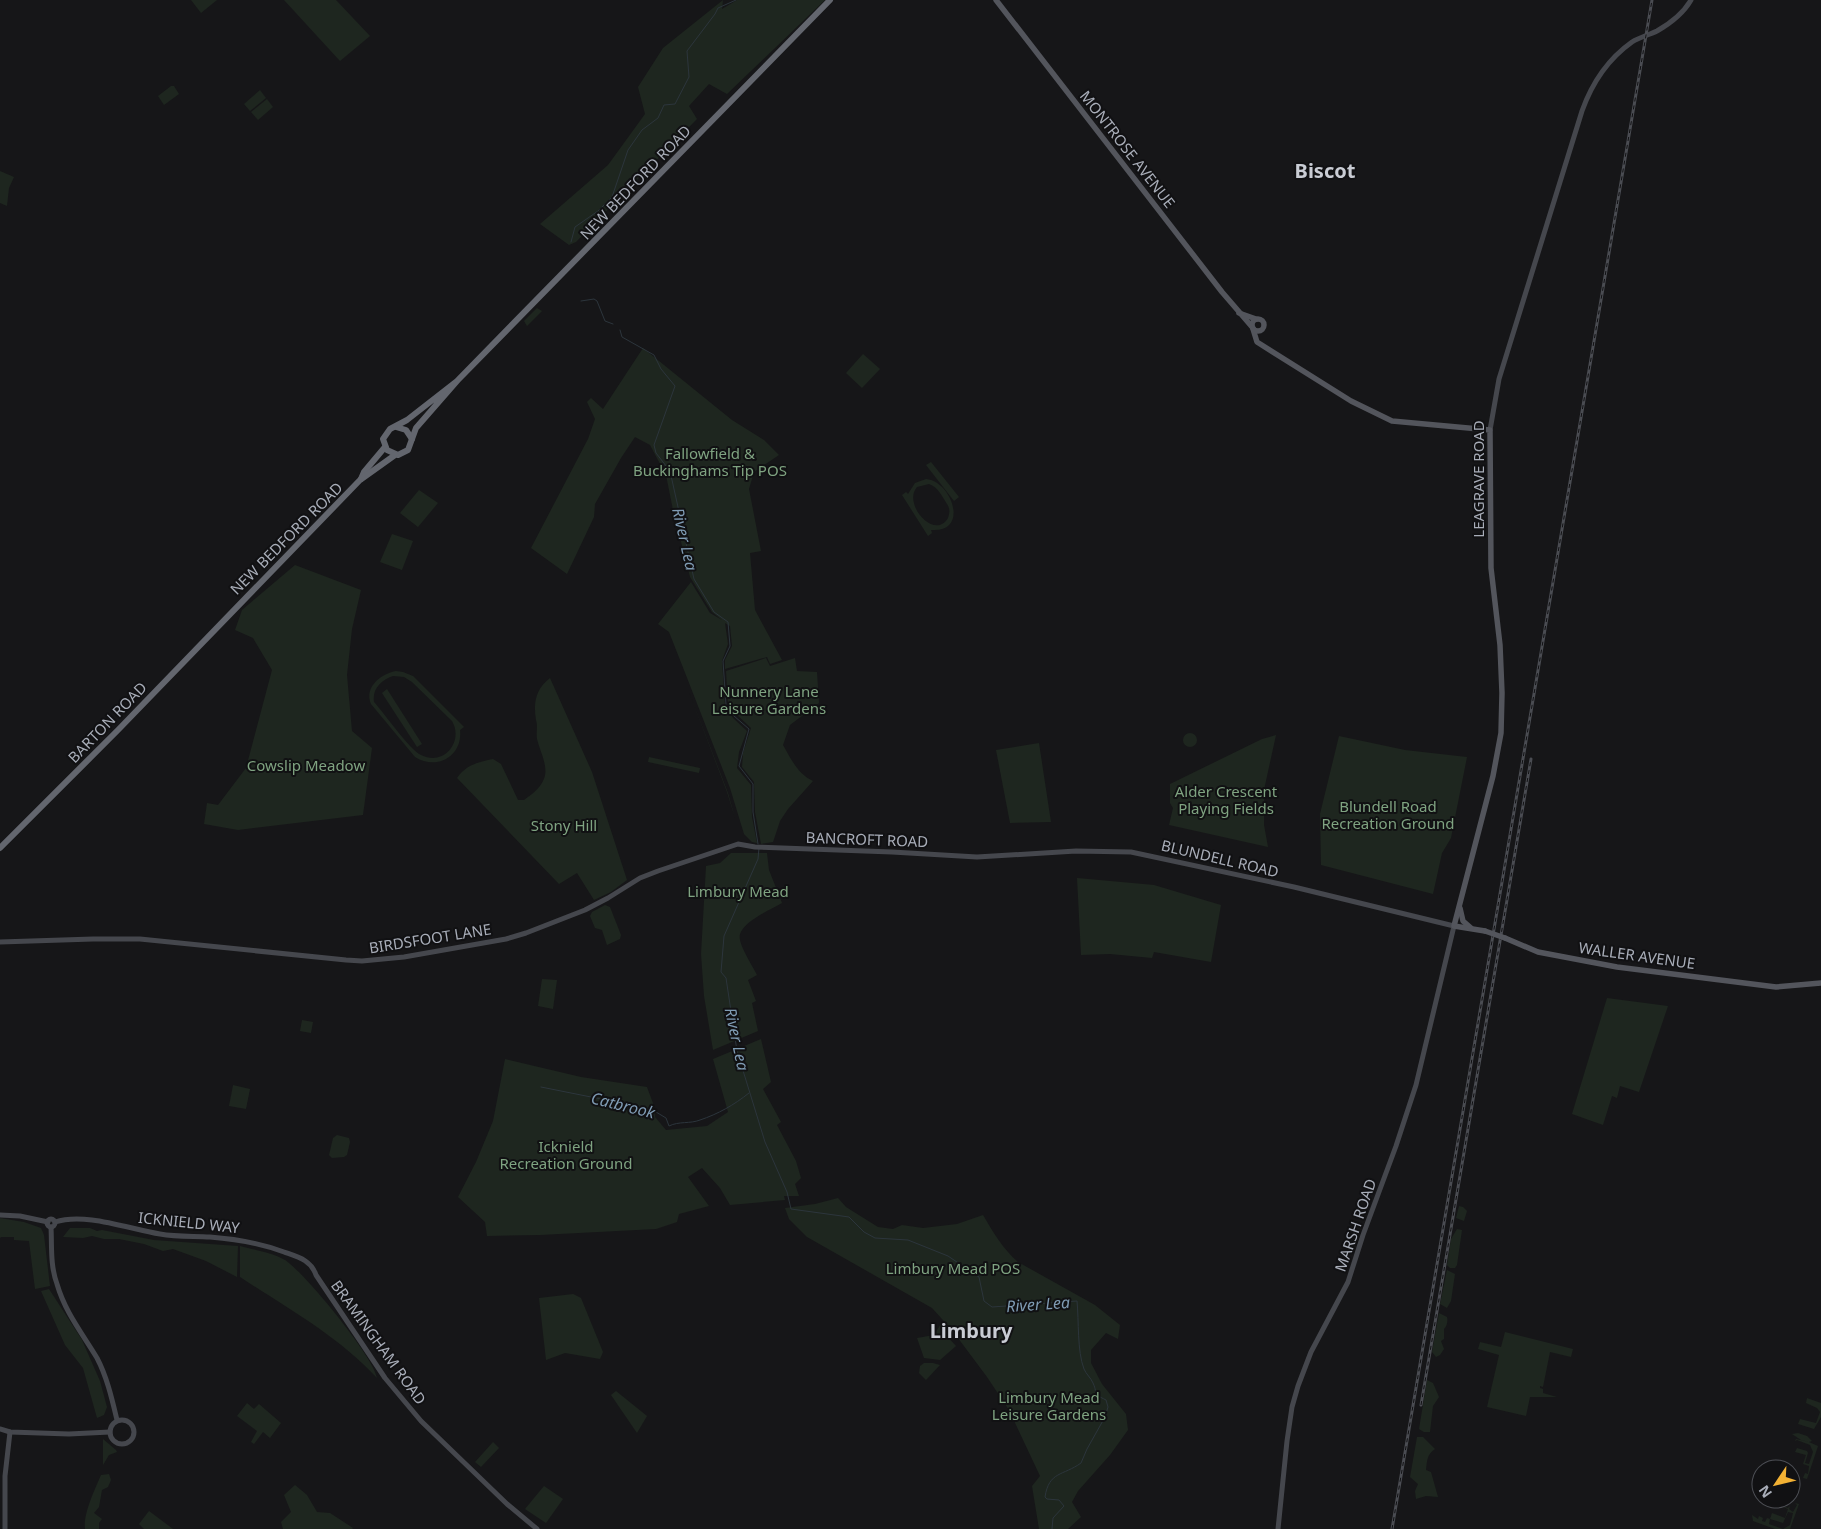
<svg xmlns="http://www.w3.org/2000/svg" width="1821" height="1529" font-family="'Noto Sans',sans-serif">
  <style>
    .green { fill: #1e261f; fill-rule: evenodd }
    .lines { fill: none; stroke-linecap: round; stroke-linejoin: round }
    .stream { stroke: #2c353c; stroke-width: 1 }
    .secondary { stroke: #45474d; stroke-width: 5 }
    .primary { stroke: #53555c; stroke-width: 5.5 }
    .highway { stroke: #63666e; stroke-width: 6 }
    .rail-casing { stroke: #4a4c52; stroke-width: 3 }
    .rail { stroke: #111113; stroke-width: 1; stroke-dasharray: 4; stroke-linecap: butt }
    .primary-bridge { stroke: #53555c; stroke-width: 5.5 }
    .labels { text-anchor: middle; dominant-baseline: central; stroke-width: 4; stroke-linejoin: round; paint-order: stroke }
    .street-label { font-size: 15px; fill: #a8adb8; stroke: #111113 }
    .park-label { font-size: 15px; fill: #7fa381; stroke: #111113 }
    .water-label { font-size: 16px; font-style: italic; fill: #7f9bb3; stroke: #111113 }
    .district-label { font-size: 20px; font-weight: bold; fill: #c9ccd4; stroke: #111113 }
  </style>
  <rect width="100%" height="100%" fill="#161618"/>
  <g class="green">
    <path d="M191,0H217L201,13Z"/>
    <path d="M284,0H336L370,36L340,61Z"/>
    <path d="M723,0L722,9L737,0H825L727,94L709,84L689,106L697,119L576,242L569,245L540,224L608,165L645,114L638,87L663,48Z"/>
    <path d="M171,86H174L179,94L164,105L158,96Z"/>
    <path d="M260,90L266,98L250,111L244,104Z"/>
    <path d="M267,99L273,107L258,120L251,112Z"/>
    <path d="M0,171L14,177L9,188L7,206L0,203Z"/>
    <path d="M537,308L542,311L527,326L524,321Z"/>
    <path d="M643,348L732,420L764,440L779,455L754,472L749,489L761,551L750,553L755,610L782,660L770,664L767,657L725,669V660L732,646L730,626L725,623L728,644L722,661L725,707L733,718L747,731L739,752L737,768L751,785L752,817L757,843L752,842L744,834L730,788L682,665L669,632L658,624L691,582L710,613L722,620L712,612L690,577L673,510L666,475L650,445L635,437L621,458L595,504L594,517L567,574L531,548L588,439L595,419L587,402L591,398L603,409Z"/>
    <path d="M863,354L880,369L862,388L846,373Z"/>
    <path d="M931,462L959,497L954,501L926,465Z"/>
    <path d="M926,479C952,481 970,533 931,530L932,533L928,536L902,495L906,492L908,494L915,483ZM929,484C938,487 942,496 947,504C950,508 950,513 948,518C935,541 902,504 917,487Z"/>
    <path d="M419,490L438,503L418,527L400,513Z"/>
    <path d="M392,534L413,541L402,570L380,562Z"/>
    <path d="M295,565L361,590L352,629L347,675L352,731L372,748L363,815L238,830L204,824L207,803L218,805L246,768L272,670L253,638L235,630L242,610Z"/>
    <path d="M766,658L770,666L795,658L797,671L817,672L819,703L790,725L783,745C791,759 798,774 813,781L788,809L780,821L773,842L761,844L755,812L754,782L742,767L743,753L751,728L736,714L728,703L726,671Z"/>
    <path d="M396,671L403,672L413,676L464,727L460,730C463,756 437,771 415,757L371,704C364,688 380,674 396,671ZM393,676L404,677L412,682L452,721C464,741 444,767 421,755C410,750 384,713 374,702C372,689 381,680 393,676Z"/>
    <path d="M550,678L592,772L627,880L611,892L594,900L577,873L559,884L457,778C466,765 478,762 493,759L501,764L518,800H524C531,795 539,789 543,781C550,768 540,752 537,739C536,733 538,726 536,720C533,702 536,689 550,678Z"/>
    <path d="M387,689L422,744L417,747L382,693Z"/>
    <path d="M689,692L728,793L735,818L727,792Z"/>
    <circle cx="1190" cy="740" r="7"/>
    <path d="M1276,735L1264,790V825L1268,847L1169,825L1173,808L1170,803V784L1262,739Z"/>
    <path d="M1339,736L1405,750L1467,757L1451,838L1442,853L1433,894L1321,865L1320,814Z"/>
    <path d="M1039,743L1051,822L1010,823L996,750Z"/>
    <path d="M649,757L700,768L699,773L648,762Z"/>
    <path d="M731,853H767L769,870L782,903C770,910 736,924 740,940C742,950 752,965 757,975L748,980L756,1001L752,1003L758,1031L713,1050L704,996L701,954L706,866L720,863Z"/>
    <path d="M1077,878L1154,885L1221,905L1211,962L1154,952L1152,958L1110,954L1081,955Z"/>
    <path d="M605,905L610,907L621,935L620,939L607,945L602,930L595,928L590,916L592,912Z"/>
    <path d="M542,979L557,980L553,1009L538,1006Z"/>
    <path d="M1607,998L1668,1006L1639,1092L1620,1086L1617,1098L1612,1096L1603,1125L1572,1114Z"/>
    <path d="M302,1020L313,1022L311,1033L300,1031Z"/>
    <path d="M761,1039L771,1082L763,1089L781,1122L777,1125L796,1161L801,1178L795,1184L799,1196H784L785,1200L730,1205L720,1188L702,1168L688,1177L709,1206L679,1214L677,1222L656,1229L540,1235L487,1236L485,1222L458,1197L476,1162L493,1121L505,1059L581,1077L647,1087L654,1106L655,1117L666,1130L707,1126L728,1112L713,1059Z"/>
    <path d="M233,1085L250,1089L246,1109L229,1106Z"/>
    <path d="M337,1135L349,1138L350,1142L347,1155L344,1157L332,1158L329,1155L333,1138Z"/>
    <path d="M838,1198L846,1207L878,1227L893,1229L902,1225L923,1228L957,1224L983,1215C993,1232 1003,1249 1018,1262L1095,1305L1120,1325L1118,1339L1106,1333L1091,1350V1363L1102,1384L1126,1414L1128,1430L1110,1455L1078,1491L1072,1502L1081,1517L1068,1529H1039L1032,1486L1040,1476L1009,1410L987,1377L952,1330L932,1308L807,1237L789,1219L785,1208L815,1204Z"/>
    <path d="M1459,1206L1463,1207L1467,1211L1464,1221L1456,1218Z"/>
    <path d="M0,1218L24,1222L41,1228L44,1235L50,1286L35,1289L29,1241L14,1240V1237H1L0,1238Z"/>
    <path d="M70,1228H90L97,1231L102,1230L154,1240L238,1246L237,1277L206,1261L173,1249L163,1251L144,1244L119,1239H104L92,1236L83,1238L63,1237Z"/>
    <path d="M1457,1229L1462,1230L1457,1265L1455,1268H1450L1447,1265L1451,1239Z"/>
    <path d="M240,1246C254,1250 272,1252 285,1260C304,1272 374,1357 377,1378C338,1336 287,1308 240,1277Z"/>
    <path d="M1447,1270L1455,1274L1451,1301L1447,1308L1440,1304Z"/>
    <path d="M49,1289L82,1340L100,1381L107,1407L104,1415L97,1418L83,1368L65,1345L41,1291Z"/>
    <path d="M573,1294L581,1298L603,1352L600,1359L565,1353L546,1360L539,1298Z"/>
    <path d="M1439,1313L1447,1317C1448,1321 1447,1326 1444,1329V1339L1441,1341L1444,1349L1440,1355L1436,1357L1432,1352Z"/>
    <path d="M942,1322L947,1328L943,1332L956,1346L940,1360L924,1358L917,1338L934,1335Z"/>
    <path d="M1505,1332L1573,1349L1571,1357L1550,1352L1543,1387L1540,1386V1388L1543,1389V1393L1557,1397H1530L1526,1416L1487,1407L1499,1355L1478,1349L1480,1342L1501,1347Z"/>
    <path d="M924,1363H933L940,1365L926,1380L919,1373L920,1366Z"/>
    <path d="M1427,1380L1433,1383L1439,1397L1433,1406L1430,1432H1424L1419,1429Z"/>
    <path d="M616,1391L647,1416L637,1433L611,1395Z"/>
    <path d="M1807,1398L1821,1403V1417L1814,1429L1798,1424L1800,1419L1816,1423L1820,1412L1817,1408L1806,1403Z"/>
    <path d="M247,1403L254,1409L259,1404L281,1423L270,1438L263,1432L254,1444L251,1442L257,1431L237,1416Z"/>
    <path d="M1798,1433L1807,1436L1812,1441L1809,1442L1818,1446L1807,1479L1803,1478L1805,1473L1808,1474L1809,1466L1803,1464L1806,1455L1795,1452L1797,1448L1807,1451L1808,1453L1805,1463L1809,1464L1813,1452L1810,1445L1797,1440L1795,1441L1796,1439L1809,1442L1801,1440L1792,1434Z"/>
    <path d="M1417,1437H1423L1435,1449C1427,1454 1427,1461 1426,1470L1431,1472L1438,1497L1426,1496L1416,1499L1415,1491L1418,1484L1410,1477Z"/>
    <path d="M103,1439L116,1450L117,1452L109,1455L103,1465Z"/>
    <path d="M493,1442L499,1448L481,1467L475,1462Z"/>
    <path d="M109,1474L111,1480L108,1487L102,1490L99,1507L94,1513L102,1519L99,1523V1529H85C83,1514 95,1489 101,1475Z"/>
    <path d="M295,1485L307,1495L317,1512L330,1513L353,1528L352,1529H283L281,1522L291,1512L284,1495Z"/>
    <path d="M544,1486L563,1499L546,1523L525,1509Z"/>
    <path d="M1778,1499H1784L1782,1506L1788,1508L1790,1506L1789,1509L1793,1512L1797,1505L1795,1503L1799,1504L1790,1529H1775L1753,1521L1752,1515L1758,1519L1759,1516L1763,1518L1762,1521L1765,1522L1767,1518L1770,1519L1769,1524L1783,1529L1790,1525L1793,1513L1788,1512L1783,1523L1770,1519L1772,1513L1785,1518L1788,1509L1778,1505Z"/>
    <path d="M149,1511L173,1529H144L139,1524Z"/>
  </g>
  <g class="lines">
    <g class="stream">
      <path d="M571,242L575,227L598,211L612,197L628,150L642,130L658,118L664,105L675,104L689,77L687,51L715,14L718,8L736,0"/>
      <path d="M581,301L594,299L597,301L605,321L613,324"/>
      <path d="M620,330L622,337L654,355L661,369L675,386L654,445L656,453L670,471L694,579L714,612L728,622L730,646L723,661L726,705L734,716L749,729L739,766L753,784V812L758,844"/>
      <path d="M759,848L758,859L724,936L721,972L726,978L737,1051L765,1142L787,1192L791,1209L849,1217L864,1232L875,1238L908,1240L948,1256L979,1277L984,1301L992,1307L1077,1301C1079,1321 1077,1351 1084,1369C1086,1374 1091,1378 1093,1383C1099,1396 1090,1392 1106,1400L1108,1407L1105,1417L1087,1449L1081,1463C1063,1476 1049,1471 1045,1497L1047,1499L1059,1500L1064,1506L1053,1518L1052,1529"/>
      <path d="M541,1087L651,1109L666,1118L669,1126C679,1121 690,1124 700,1120C718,1114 734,1105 749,1093"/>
    </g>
    <g class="secondary">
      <path d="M1490,430L1499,379L1582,111C1592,83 1608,59 1632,42C1640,37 1649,35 1657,31C1671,23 1683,14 1691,0"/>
      <path d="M0,942L93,939H140L346,960L362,961L404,957L506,939L526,933L585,910L608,898L640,878L658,871L738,844L755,847L892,852L977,857L1076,851L1131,852L1294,887L1454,926L1416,1085L1396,1146L1363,1235L1348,1282L1311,1352L1298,1386L1292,1407L1287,1441L1278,1529"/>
      <path d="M0,1215L20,1216L48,1222"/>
      <circle cx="51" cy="1223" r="4"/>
      <path d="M55,1222C85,1212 129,1229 160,1234C177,1237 193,1236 210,1237C236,1239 260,1243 284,1252C298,1257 311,1260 316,1275L385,1378L421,1421L507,1504L537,1529"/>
      <path d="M51,1227C52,1246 50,1265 57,1284C65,1312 82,1333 97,1358C107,1377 112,1399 117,1420"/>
      <circle cx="122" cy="1432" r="12"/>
      <path d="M0,1429L10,1432L69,1434L110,1432"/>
      <path d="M5,1529V1476L10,1432"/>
    </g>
    <g class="primary">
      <path d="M996,0L1222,292L1253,328"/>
      <path d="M1239,313L1256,319"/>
      <circle cx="1258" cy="325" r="6"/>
      <path d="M1253,329L1257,342L1351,401L1392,421L1490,430L1491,568L1500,645L1502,693L1501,733L1493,776L1454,926L1485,931"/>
      <path d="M1460,908L1463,921L1471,928"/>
      <path d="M1505,938L1538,952L1617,967L1776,987L1821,983"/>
    </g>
    <g class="highway">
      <path d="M457,381L407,420L390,429L383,439L387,450L398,455L408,450L416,428L457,381L830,0"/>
      <path d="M396,427L406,430L412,439"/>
      <path d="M361,479L364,472L385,447"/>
      <path d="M0,848L118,730L360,480L395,455"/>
    </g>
    <g class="rail-casing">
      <g id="rail">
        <path d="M1421,1405L1531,759"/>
        <path d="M1392,1529L1652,0"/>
      </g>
    </g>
    <use href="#rail" class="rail"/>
    <path class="primary-bridge" d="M1485,931L1505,938"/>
  </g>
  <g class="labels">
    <g class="street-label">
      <text transform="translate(1128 149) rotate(52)">MONTROSE AVENUE</text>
      <text transform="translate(635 182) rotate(-46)">NEW BEDFORD ROAD</text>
      <text transform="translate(1478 479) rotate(-90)">LEAGRAVE ROAD</text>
      <text transform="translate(286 538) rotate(-45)">NEW BEDFORD ROAD</text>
      <text transform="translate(107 722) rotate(-46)">BARTON ROAD</text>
      <text transform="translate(867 839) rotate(2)">BANCROFT ROAD</text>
      <text transform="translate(1220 858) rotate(13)">BLUNDELL ROAD</text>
      <text transform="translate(430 938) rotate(-9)">BIRDSFOOT LANE</text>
      <text transform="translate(1637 955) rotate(8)">WALLER AVENUE</text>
      <text transform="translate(189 1222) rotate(6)">ICKNIELD WAY</text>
      <text transform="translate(1355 1225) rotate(-71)">MARSH ROAD</text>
      <text transform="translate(379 1342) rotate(54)">BRAMINGHAM ROAD</text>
    </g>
    <g class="park-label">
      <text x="710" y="453">Fallowfield &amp;<tspan x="710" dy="17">Buckinghams Tip POS</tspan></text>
      <text x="769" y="691">Nunnery Lane<tspan x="769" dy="17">Leisure Gardens</tspan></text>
      <text x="306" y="765">Cowslip Meadow</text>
      <text x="1226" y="791">Alder Crescent<tspan x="1226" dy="17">Playing Fields</tspan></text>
      <text x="1388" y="806">Blundell Road<tspan x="1388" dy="17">Recreation Ground</tspan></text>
      <text x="564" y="825">Stony Hill</text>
      <text x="738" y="891">Limbury Mead</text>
      <text x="566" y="1146">Icknield<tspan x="566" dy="17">Recreation Ground</tspan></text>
      <text x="953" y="1268">Limbury Mead POS</text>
      <text x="1049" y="1397">Limbury Mead<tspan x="1049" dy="17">Leisure Gardens</tspan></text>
    </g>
    <g class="water-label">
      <text transform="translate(685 539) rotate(77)">River Lea</text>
      <text transform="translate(737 1039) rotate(78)">River Lea</text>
      <text transform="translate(623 1105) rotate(14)">Catbrook</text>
      <text transform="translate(1038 1304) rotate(-4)">River Lea</text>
    </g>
    <g class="district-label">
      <text x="1325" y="170">Biscot</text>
      <text x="971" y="1330">Limbury</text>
    </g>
  </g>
  <g transform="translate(1776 1484) rotate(235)"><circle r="24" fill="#111113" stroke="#4d4f55"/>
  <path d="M0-4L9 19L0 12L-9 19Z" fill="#f2b134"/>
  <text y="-8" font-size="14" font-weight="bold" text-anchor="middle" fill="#a8adb8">N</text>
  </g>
</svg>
